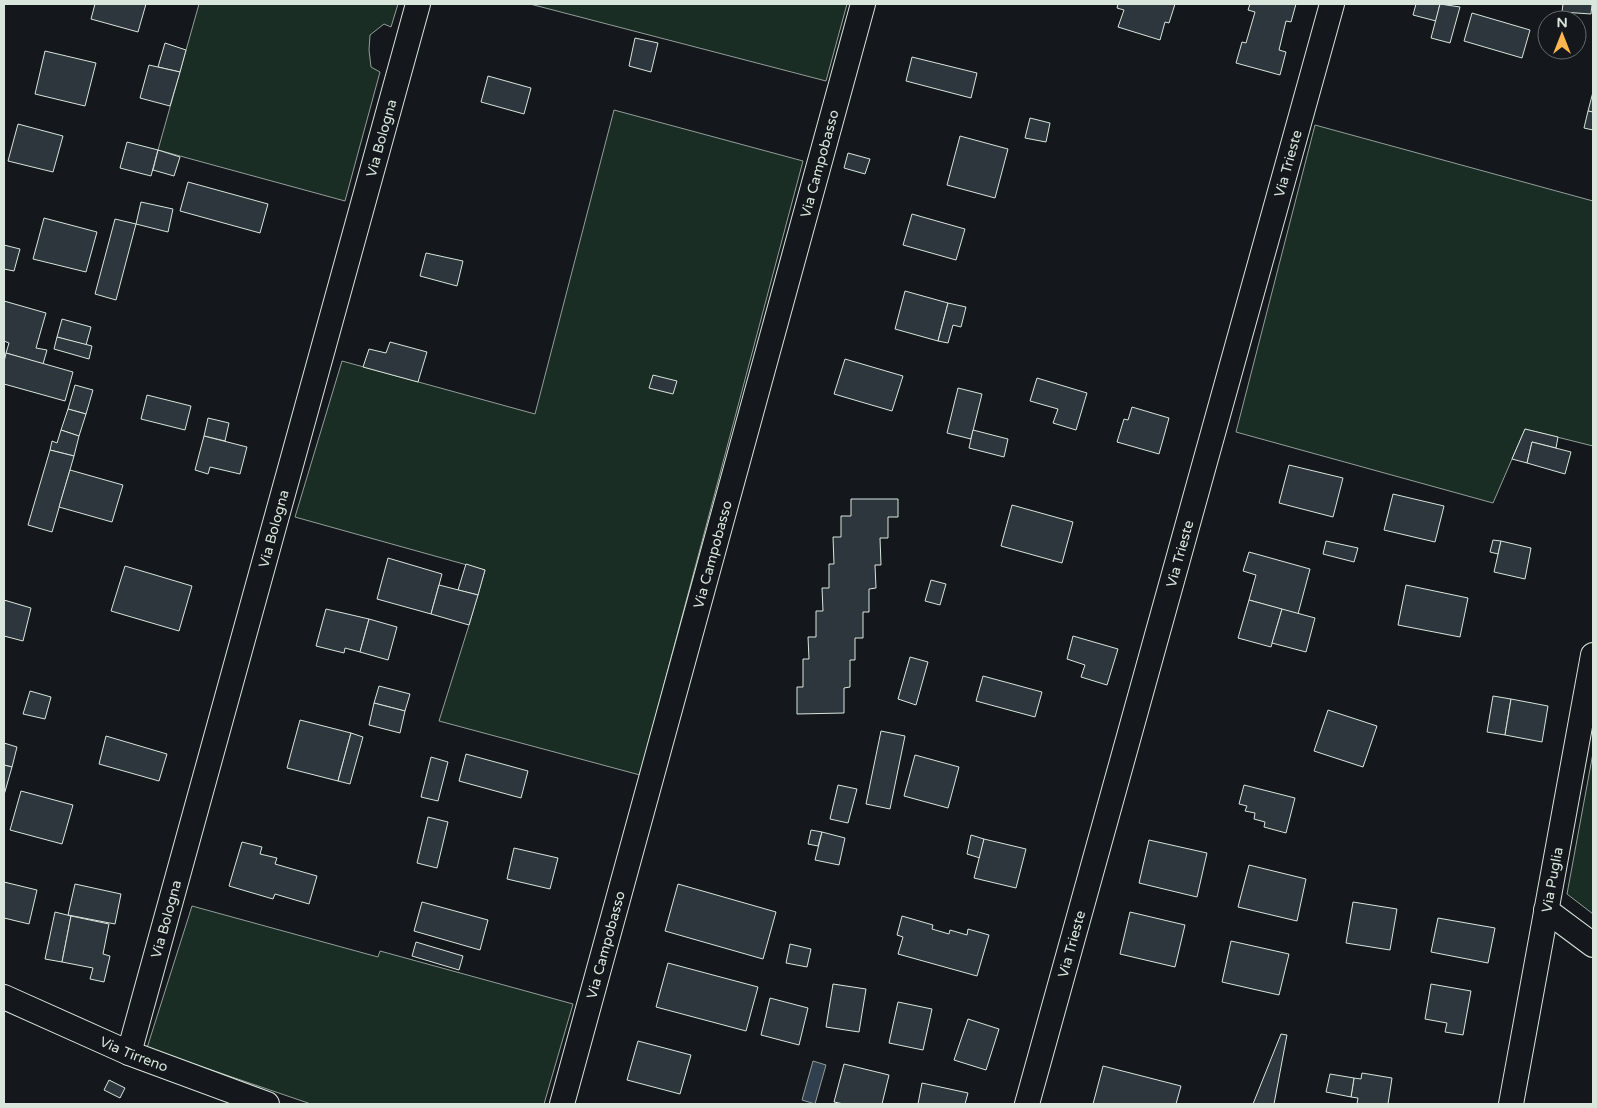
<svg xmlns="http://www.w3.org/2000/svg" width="1597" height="1108" font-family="'Varela Round',sans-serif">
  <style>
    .green { fill: #1a2d24; stroke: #939e99 }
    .water { fill: #2f3f4d; stroke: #939e99 }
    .building { fill: #2c363c; stroke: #d8e6dc }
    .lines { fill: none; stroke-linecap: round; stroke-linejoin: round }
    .street-casing { stroke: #d8e6dc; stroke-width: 26 }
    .street { stroke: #14181c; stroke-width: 24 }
    .labels { text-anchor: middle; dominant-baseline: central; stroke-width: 4; stroke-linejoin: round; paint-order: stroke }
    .street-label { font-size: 14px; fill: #d8e6dc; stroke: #14181c }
  </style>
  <rect width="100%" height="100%" fill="#14181c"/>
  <g class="green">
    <path d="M199,4H398L391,27L384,24L370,35L369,50L371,67L380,72L345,201L158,150Z"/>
    <path d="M530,4H847L826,81Z"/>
    <path d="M614,110L803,161L640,775L439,721L469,625L485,570L295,517L342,361L535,414Z"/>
    <path d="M1315,125L1593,201V446L1525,429L1493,503L1236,432Z"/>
    <path d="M1593,753V914L1567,894Z"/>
    <path d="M192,906L378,957L380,951L573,1004L544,1104H311L147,1048Z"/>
  </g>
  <path class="water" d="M813,1061L826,1065L815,1104L802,1100Z"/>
  <g class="building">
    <path d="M95,4H146L138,32L91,19Z"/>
    <path d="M1118,4H1175L1169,23L1165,22L1160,40L1118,27L1124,10L1117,8Z"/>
    <path d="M1250,4H1296L1291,22L1286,21L1279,50L1286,52L1280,75L1236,63L1242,42L1246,43L1255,12L1248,10Z"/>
    <path d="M1416,4H1440L1436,21L1413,15Z"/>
    <path d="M1440,4L1460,7L1450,43L1431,38Z"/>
    <path d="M1563,4H1592L1591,14L1562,12Z"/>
    <path d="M1472,13L1530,30L1522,58L1464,41Z"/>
    <path d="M635,38L658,43L651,72L629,66Z"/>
    <path d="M165,43L186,50L180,72L158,67Z"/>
    <path d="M45,51L96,63L85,106L35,94Z"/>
    <path d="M912,57L977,73L971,98L906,81Z"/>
    <path d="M149,65L180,72L170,106L140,98Z"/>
    <path d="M488,76L531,88L524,114L481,102Z"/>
    <path d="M1593,92V112L1588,111Z"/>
    <path d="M1588,111L1593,112V130L1584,128Z"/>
    <path d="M1030,118L1050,123L1046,142L1025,138Z"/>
    <path d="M18,124L63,136L53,172L8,161Z"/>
    <path d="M960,136L1008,149L995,198L947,185Z"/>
    <path d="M127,142L158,150L151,176L120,168Z"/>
    <path d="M158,150L180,157L174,176L153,170Z"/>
    <path d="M848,153L870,159L865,174L844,168Z"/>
    <path d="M188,182L268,204L260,233L180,211Z"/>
    <path d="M141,202L173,209L168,232L136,224Z"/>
    <path d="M912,214L965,229L956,260L903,245Z"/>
    <path d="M44,218L97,232L86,272L33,259Z"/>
    <path d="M115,219L136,224L116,300L95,294Z"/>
    <path d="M4,245L20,249L14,271L4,269Z"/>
    <path d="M426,253L463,261L457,286L420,276Z"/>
    <path d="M905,291L948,303L938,341L895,329Z"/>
    <path d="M4,301L46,313L36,348L47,350L43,364L6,353L9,343L4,341Z"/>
    <path d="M948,303L966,307L961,327L953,325L948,343L938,341Z"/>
    <path d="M62,319L91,327L86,345L57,337Z"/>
    <path d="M57,337L92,346L89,359L54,349Z"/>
    <path d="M390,342L427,352L418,382L363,367L369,349L386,353Z"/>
    <path d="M6,353L73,372L65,401L4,384V362Z"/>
    <path d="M845,359L903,376L892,411L834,394Z"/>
    <path d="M653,375L677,381L673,394L649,388Z"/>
    <path d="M1037,378L1087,393L1076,430L1053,423L1058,409L1030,401Z"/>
    <path d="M75,385L93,390L86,414L68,409Z"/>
    <path d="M958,388L982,394L971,439L947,433Z"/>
    <path d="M147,395L191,406L185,430L141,419Z"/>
    <path d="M1132,407L1169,418L1159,454L1117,442L1124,419L1128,420Z"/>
    <path d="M68,409L86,414L79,436L61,430Z"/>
    <path d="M208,418L229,423L225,441L204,436Z"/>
    <path d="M1525,429L1558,437L1556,448L1532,442L1527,463L1512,459Z"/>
    <path d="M61,430L79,436L74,456L50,450L52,441L57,443Z"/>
    <path d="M973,430L1008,439L1004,457L969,448Z"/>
    <path d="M204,436L247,447L240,474L210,467L208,474L195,470Z"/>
    <path d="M1532,442L1571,452L1565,474L1527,463Z"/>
    <path d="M50,450L74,456L52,532L28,525Z"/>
    <path d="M1289,465L1343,478L1333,517L1279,503Z"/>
    <path d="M70,470L123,485L112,522L59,507Z"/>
    <path d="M1393,494L1444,506L1435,542L1384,530Z"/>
    <path d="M851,499H898V517H888V538H880L881,565H875L876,588L869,589V612H863V638H855V660H850V687L844,688V713L797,714V687H803V659H809L808,637H816V611H823L822,588H829V564H834L833,537H841V516H851Z"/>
    <path d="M1012,505L1073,522L1062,563L1001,546Z"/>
    <path d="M1493,540L1501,541L1498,554L1490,552Z"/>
    <path d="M1326,541L1358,548L1354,562L1323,554Z"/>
    <path d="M1501,541L1531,548L1525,579L1494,572Z"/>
    <path d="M1249,552L1310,569L1298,614L1249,600L1256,575L1243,571Z"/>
    <path d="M388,558L442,574L431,614L377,599Z"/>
    <path d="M466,564L485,570L478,595L458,590Z"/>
    <path d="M125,566L192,586L179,631L111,611Z"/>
    <path d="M931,580L946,584L940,605L925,601Z"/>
    <path d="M439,585L478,595L469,625L431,614Z"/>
    <path d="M1406,585L1468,598L1460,637L1398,625Z"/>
    <path d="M4,600L31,608L23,641L4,636Z"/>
    <path d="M1249,600L1282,609L1271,647L1238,638Z"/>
    <path d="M326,609L369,619L360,652L345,648L344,653L316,646Z"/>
    <path d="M1282,609L1315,618L1306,652L1272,643Z"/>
    <path d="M369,619L397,627L388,660L360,652Z"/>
    <path d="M1073,636L1118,649L1107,685L1081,677L1085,665L1067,659Z"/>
    <path d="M910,657L928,662L916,705L898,699Z"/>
    <path d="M983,676L1042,692L1035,717L976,701Z"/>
    <path d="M379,686L410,694L405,711L374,703Z"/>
    <path d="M30,691L51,697L45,719L23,714Z"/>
    <path d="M1493,696L1511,699L1505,735L1487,732Z"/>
    <path d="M1511,699L1548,706L1542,742L1505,735Z"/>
    <path d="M374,703L405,711L400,733L369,725Z"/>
    <path d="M1328,710L1377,726L1363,767L1314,751Z"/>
    <path d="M300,720L351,733L338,781L287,768Z"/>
    <path d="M881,731L905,736L890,809L866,804Z"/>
    <path d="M351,733L363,737L350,784L338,781Z"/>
    <path d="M106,736L167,754L159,781L99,764Z"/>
    <path d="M4,743L17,747L12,767L4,765Z"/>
    <path d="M466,754L528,771L521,798L459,781Z"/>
    <path d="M915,755L959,767L948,808L904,796Z"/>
    <path d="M431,757L448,762L438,801L421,797Z"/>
    <path d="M4,765L12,767L4,795Z"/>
    <path d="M838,785L857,789L848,823L830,819Z"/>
    <path d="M1244,785L1295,798L1286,833L1264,827L1265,822L1254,819L1255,813L1245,811L1247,806L1239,804Z"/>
    <path d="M21,791L73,805L62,844L10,830Z"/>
    <path d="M428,817L448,822L437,868L417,863Z"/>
    <path d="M811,830L822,832L818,846L808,844Z"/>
    <path d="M822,832L845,838L839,865L815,860Z"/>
    <path d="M971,835L984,839L980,858L967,854Z"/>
    <path d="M984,839L1026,849L1016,888L974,878Z"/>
    <path d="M1149,840L1207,853L1197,897L1139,883Z"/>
    <path d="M242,842L262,847L260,854L277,858L275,864L317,876L309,904L275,894L273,899L229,886Z"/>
    <path d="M514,848L558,858L550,889L507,879Z"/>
    <path d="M1249,865L1306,879L1297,921L1238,907Z"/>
    <path d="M4,882L37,890L29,924L4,918Z"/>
    <path d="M75,884L121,894L115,924L68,915Z"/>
    <path d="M678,884L776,912L763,959L665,931Z"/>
    <path d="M422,902L488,920L480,950L414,931Z"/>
    <path d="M1353,902L1397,909L1390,950L1346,943Z"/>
    <path d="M55,912L71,916L62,962L45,959Z"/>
    <path d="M1130,912L1185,925L1175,967L1120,954Z"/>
    <path d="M71,916L109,924L103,954L110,956L104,982L90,979L93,968L62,962Z"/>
    <path d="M902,916L933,925L932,929L949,934L950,930L967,935L968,929L989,935L977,976L898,954L903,937L897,935Z"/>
    <path d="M1438,918L1495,928L1488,963L1431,952Z"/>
    <path d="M1231,941L1289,954L1279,995L1222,982Z"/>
    <path d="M416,942L463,956L459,970L412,956Z"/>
    <path d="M790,944L811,949L807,967L786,963Z"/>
    <path d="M668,963L758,987L746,1031L656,1007Z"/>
    <path d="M833,984L866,989L859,1032L826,1027Z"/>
    <path d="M1431,984L1471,991L1463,1035L1445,1032L1447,1023L1425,1019Z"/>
    <path d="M770,998L808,1008L799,1045L761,1035Z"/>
    <path d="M898,1002L932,1009L923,1050L889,1043Z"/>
    <path d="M968,1019L999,1029L986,1070L954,1060Z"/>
    <path d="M1281,1034L1287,1035L1274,1104H1253Z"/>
    <path d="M638,1041L691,1055L680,1094L627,1080Z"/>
    <path d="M844,1064L889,1075L882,1104H844L834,1102Z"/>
    <path d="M1103,1066L1181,1086L1176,1104H1093Z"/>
    <path d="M1362,1073L1392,1078L1388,1104H1357L1358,1098L1351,1097L1354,1078L1361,1079Z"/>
    <path d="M1330,1074L1354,1078L1351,1097L1326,1092Z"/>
    <path d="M109,1080L125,1088L120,1098L104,1090Z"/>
    <path d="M922,1083L968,1093L965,1104H918Z"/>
  </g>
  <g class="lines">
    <g class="street-casing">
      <g id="street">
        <path d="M1546,910L1593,945"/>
        <path id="s1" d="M4,997L129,1053L267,1104"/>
        <path id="s2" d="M129,1053L418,4"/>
        <path id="s3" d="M562,1104L863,4"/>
        <path id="s4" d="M1027,1104L1332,4"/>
        <path id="s5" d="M1511,1104L1593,655"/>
      </g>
    </g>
    <use href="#street" class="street"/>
  </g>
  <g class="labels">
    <g class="street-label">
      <text stroke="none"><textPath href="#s2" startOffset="949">Via Bologna</textPath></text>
      <text stroke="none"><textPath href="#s3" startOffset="975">Via Campobasso</textPath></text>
      <text stroke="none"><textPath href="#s4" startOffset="976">Via Trieste</textPath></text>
      <text stroke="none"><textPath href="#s2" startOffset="544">Via Bologna</textPath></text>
      <text stroke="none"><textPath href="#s3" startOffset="570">Via Campobasso</textPath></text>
      <text stroke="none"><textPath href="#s4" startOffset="571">Via Trieste</textPath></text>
      <text stroke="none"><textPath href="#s5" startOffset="228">Via Puglia</textPath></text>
      <text stroke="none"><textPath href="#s2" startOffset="139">Via Bologna</textPath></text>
      <text stroke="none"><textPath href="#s4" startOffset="166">Via Trieste</textPath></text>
      <text stroke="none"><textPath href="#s3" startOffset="165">Via Campobasso</textPath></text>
      <text stroke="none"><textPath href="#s1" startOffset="142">Via Tirreno</textPath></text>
    </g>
  </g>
  <rect width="1597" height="1108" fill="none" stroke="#d8e6dc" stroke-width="10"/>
  <g transform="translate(1562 35)"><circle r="24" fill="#14181c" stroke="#626a69"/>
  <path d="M0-4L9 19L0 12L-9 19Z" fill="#ffb74d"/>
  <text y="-8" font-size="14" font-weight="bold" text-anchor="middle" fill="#d8e6dc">N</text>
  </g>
</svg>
